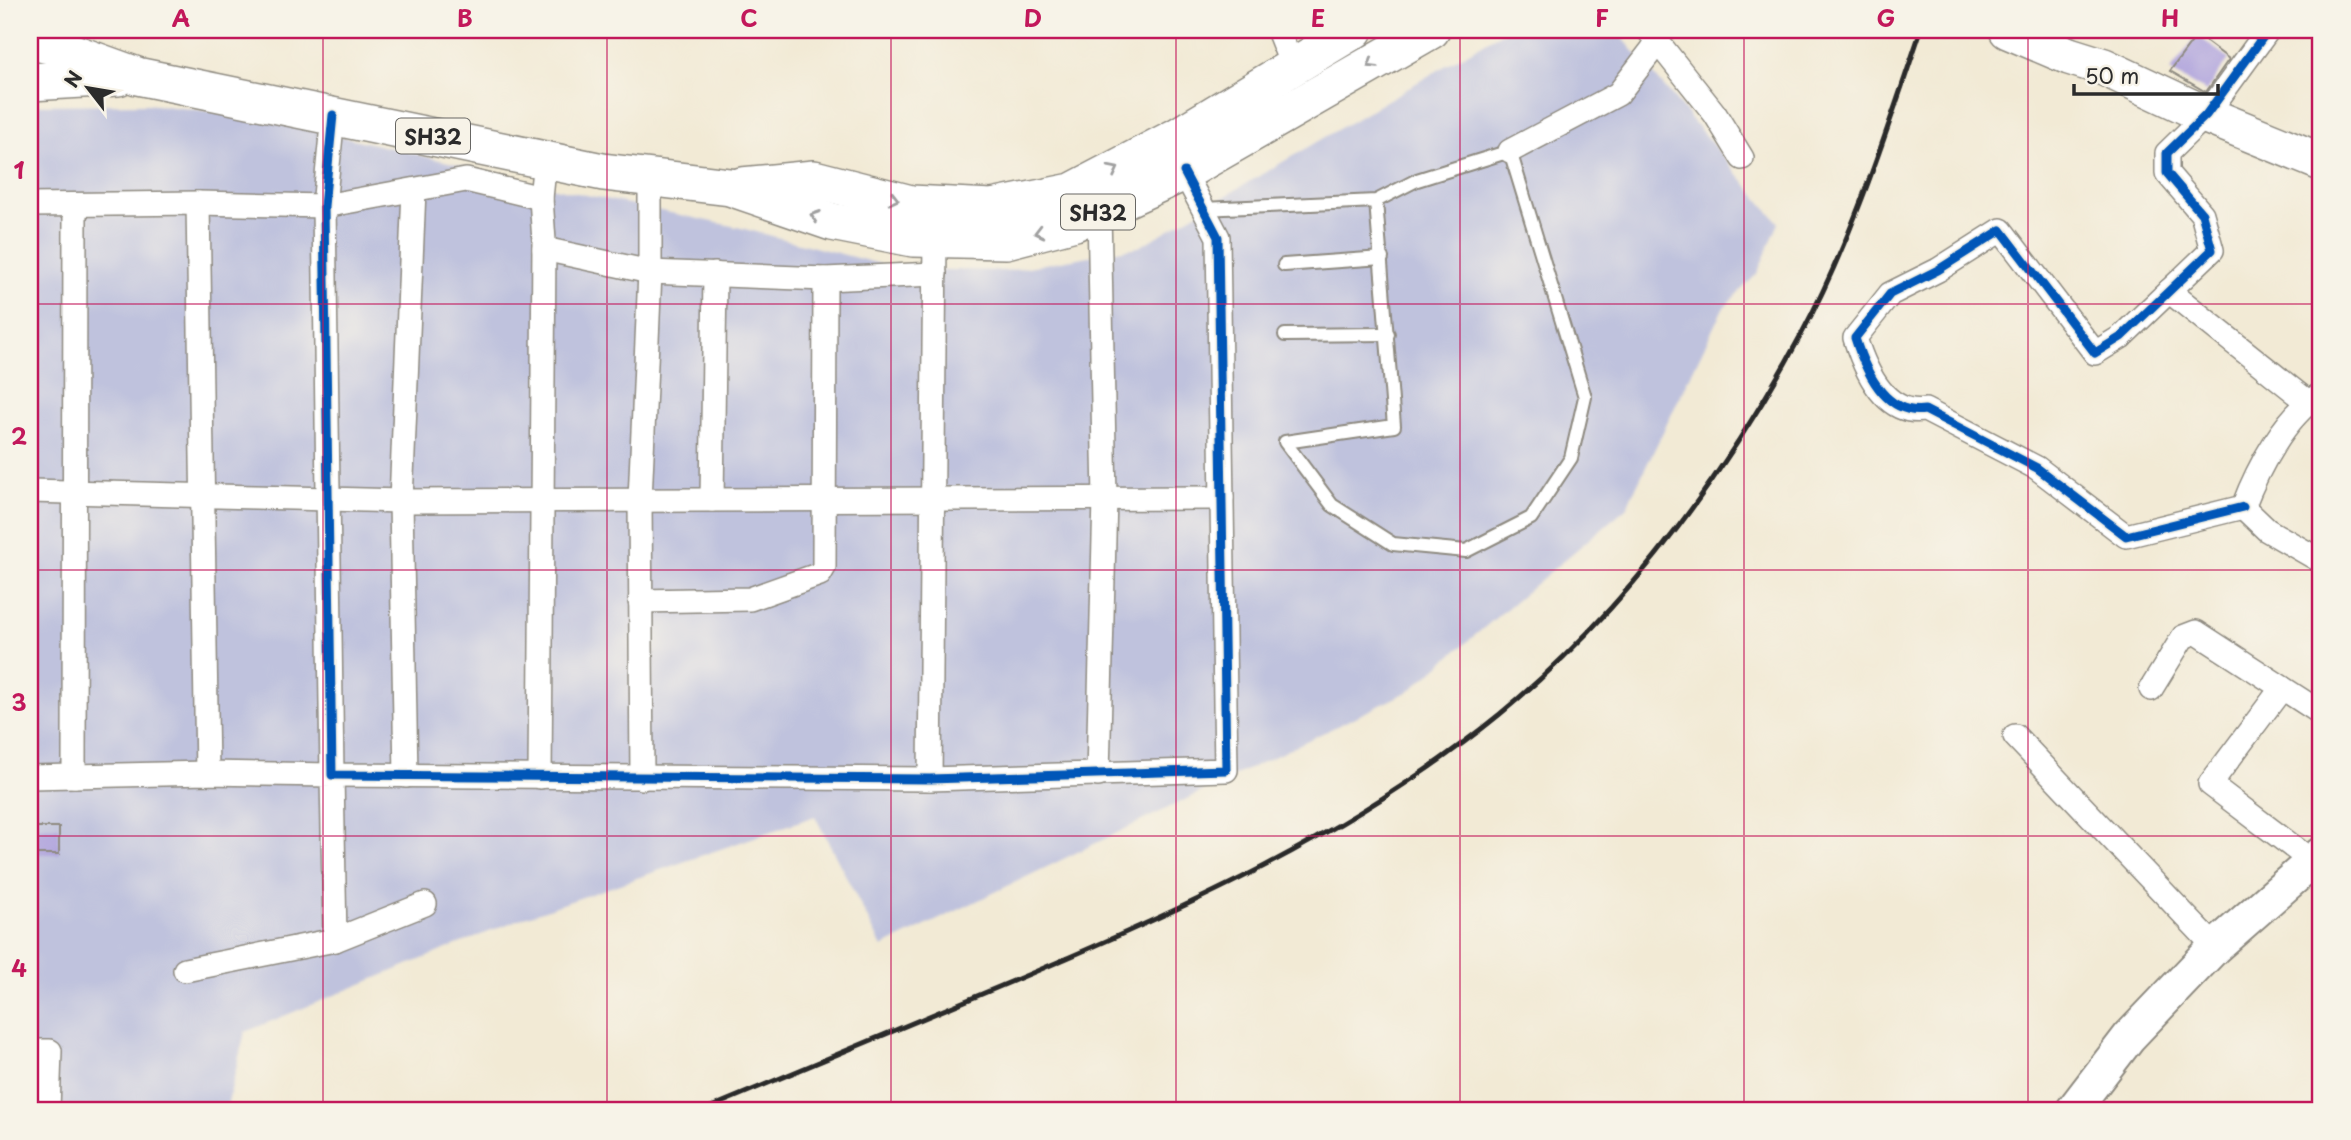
<svg xmlns="http://www.w3.org/2000/svg" width="2351" height="1140" font-family="'Playpen Sans',sans-serif">
  <style>
    .industrial { fill: #bfc2dd }
    .building { fill: #aa9edc }
    .lines { fill: none; stroke-linecap: round; stroke-linejoin: round }
    .lane-casing { stroke: #8e8a80; stroke-width: 16 }
    .street-casing { stroke: #8e8a80; stroke-width: 26 }
    .secondary-casing { stroke: #8e8a80; stroke-width: 37 }
    .primary-casing { stroke: #8e8a80; stroke-width: 40 }
    .lane { stroke: #fff; stroke-width: 12 }
    .street { stroke: #fff; stroke-width: 23 }
    .secondary { stroke: #fff; stroke-width: 33 }
    .primary { stroke: #fff; stroke-width: 37 }
    .rail { stroke: #2b2b2b; stroke-width: 5 }
    .cycleway-casing { stroke: #f7f3e8; stroke-width: 13 }
    .cycleway { stroke: #0057b8; stroke-width: 9 }
    .oneway { stroke: #a0a0a0 }
    .grid { fill: none; stroke: #c2185b; stroke-width: 2; stroke-opacity: 0.55 }
    .labels { text-anchor: middle; dominant-baseline: central; stroke-width: 7; stroke-linejoin: round; paint-order: stroke }
    .shield { fill: #f7f3e8; stroke: #686764; stroke-width: 2 }
    .shield-label { font-size: 21px; font-weight: bold; fill: #2b2b2b }
    .neatline { fill: none; stroke: #c2185b; stroke-width: 2.5 }
    .grid-label { font-size: 23px; text-anchor: middle; font-weight: bold; fill: #c2185b }
  </style>
  <rect width="100%" height="100%" fill="#f7f3e8"/>
  <filter id="ink" filterUnits="userSpaceOnUse"><feTurbulence type="fractalNoise" baseFrequency=".0143" numOctaves="2"/><feDisplacementMap in="SourceGraphic" scale="14" xChannelSelector="R" yChannelSelector="G"/><feConvolveMatrix kernelMatrix="1 2 1 2 8 2 1 2 1" color-interpolation-filters="sRGB"/></filter>
  <filter id="wash" filterUnits="userSpaceOnUse"><feTurbulence type="fractalNoise" baseFrequency=".00686" numOctaves="4" result="noise"/><feDisplacementMap in="SourceGraphic" scale="28" xChannelSelector="R" yChannelSelector="G"/><feGaussianBlur stdDeviation="1.57" result="paint"/><feColorMatrix in="noise" values="0 0 0 0 0 0 0 0 0 0 0 0 0 0 0 0 0 1.4 0 .05"/><feComposite in="paint" operator="in"/></filter>
  <g filter="url(#wash)">
    <rect width="100%" height="100%" fill="#f2ead5"/>
    <path class="industrial" d="M1506,30H1616L1779,223L1757,274L1723,308L1626,508L1409,691L882,947L815,816L522,918L245,1032L226,1110H30V105L147,104L266,118L572,192L741,228L899,269L1006,271L1139,247Z"/>
    <g id="blocks">
      <g class="building">
        <path d="M2197,35L2229,59L2206,92L2170,71Z"/>
        <rect x="30" y="827" width="29" height="27"/>
      </g>
    </g>
  </g>
  <g filter="url(#ink)">
    <use href="#blocks" fill-opacity="0" stroke="#8e8a80" stroke-width="2"/>
    <g class="lines">
      <g class="lane-casing">
        <g id="lane">
          <path d="M1203,209L1376,201L1417,180L1510,151L1585,397L1571,458L1531,518L1466,551L1393,544L1332,505L1285,442L1394,426L1376,201"/>
          <path d="M1284,265L1382,258"/>
          <path d="M1285,335L1388,334"/>
        </g>
      </g>
      <g class="street-casing">
        <g id="street">
          <path d="M1278,30L1293,68"/>
          <path d="M1649,31L1715,114L1742,158"/>
          <path d="M333,115L324,206L332,775L930,779L1226,770L1218,237L1184,172"/>
          <path d="M1510,151L1618,94L1658,42"/>
          <path d="M198,203L207,773"/>
          <path d="M30,205L198,203L324,206L466,180L541,198"/>
          <path d="M544,249L650,272L825,279L935,274"/>
          <path d="M2169,291L2308,402"/>
          <path d="M30,491L401,501L1222,498"/>
          <path d="M712,500L715,274"/>
          <path d="M2243,507L2126,536L2037,468L1925,410C1885,416 1865,370 1855,338L1890,294L1938,270L2001,230L2095,353L2121,337L2212,250L2202,214L2167,173V153L2206,115L2268,30"/>
          <path d="M2243,507C2257,470 2285,415 2321,394"/>
          <path d="M2243,507L2267,530L2321,561"/>
          <path d="M640,601L750,599L820,574L824,567L825,279"/>
          <path d="M2282,688L2210,784L2313,862"/>
          <path d="M2151,689L2183,637L2196,632L2321,713"/>
          <path d="M2015,736L2215,947"/>
          <path d="M1098,775L1105,498L1099,211"/>
          <path d="M74,776L75,205"/>
          <path d="M406,776L401,501L414,190"/>
          <path d="M30,777L207,773L332,775L335,940"/>
          <path d="M540,777L544,241L541,198L545,160"/>
          <path d="M642,778L640,500L650,272V178"/>
          <path d="M930,779L935,239"/>
          <path d="M185,970L335,940L425,904"/>
          <path d="M30,1051H50L48,1110"/>
        </g>
      </g>
      <g class="secondary-casing">
        <path id="secondary" d="M2073,1110L2129,1037L2215,947L2321,854"/>
      </g>
      <g class="primary-casing">
        <g id="primary">
          <path d="M2008,30L2069,56L2104,67L2206,115L2321,162"/>
          <path d="M30,41L54,46L137,76L603,172L730,187L832,222L913,238L1006,240L1075,222L1184,172L1431,30"/>
          <path d="M30,82L118,77"/>
          <path d="M742,186L814,179L911,204L992,208L1072,192L1175,138L1354,30"/>
        </g>
      </g>
      <use href="#lane" class="lane"/>
      <use href="#street" class="street"/>
      <use href="#secondary" class="secondary"/>
      <use href="#primary" class="primary"/>
      <path class="rail" d="M704,1110C807,1068 910,1025 1013,981C1185,909 1354,833 1500,714C1626,610 1725,476 1802,333C1853,237 1886,133 1921,30"/>
      <g class="cycleway-casing">
        <g id="cycleway">
          <path d="M333,115L324,206L332,775L930,779L1226,770L1218,237L1184,172"/>
          <path d="M2243,507L2126,536L2037,468L1925,410C1885,416 1865,370 1855,338L1890,294L1938,270L2001,230L2095,353L2121,337L2212,250L2202,214L2167,173V153L2206,115L2268,30"/>
        </g>
      </g>
      <use href="#cycleway" class="cycleway"/>
    </g>
    <defs><path id="oneway-chevron" d="M-2-3.5L2.5 0L-2 3.5" fill="none" stroke-width="1.6" stroke-linecap="round" stroke-linejoin="round" transform="scale(1.75)"/></defs>
    <g class="oneway">
      <use href="#oneway-chevron" transform="translate(1372 64) rotate(149)"/>
      <use href="#oneway-chevron" transform="translate(1114 170) rotate(-27)"/>
      <use href="#oneway-chevron" transform="translate(894 199) rotate(14)"/>
      <use href="#oneway-chevron" transform="translate(815 216) rotate(-161)"/>
      <use href="#oneway-chevron" transform="translate(1039 232) rotate(166)"/>
    </g>
  </g>
  <path class="grid" d="M323,30V1110M607,30V1110M891,30V1110M1176,30V1110M1460,30V1110M1744,30V1110M2028,30V1110M30,304H2321M30,570H2321M30,836H2321"/>
  <g class="labels">
    <g class="shield">
      <rect x="396" y="118.5" width="74" height="35" rx="5"/>
      <rect x="1061" y="194.5" width="74" height="35" rx="5"/>
    </g>
    <g class="shield-label">
      <text x="433" y="136">SH32</text>
      <text x="1098" y="212">SH32</text>
    </g>
  </g>
  <rect width="2351" height="1140" fill="none" stroke="#f7f3e8" stroke-width="77"/>
  <g transform="translate(88 88) rotate(301)" stroke="#f7f3e8" stroke-width="5" paint-order="stroke">
  <path d="M0-5L12 26L0 18L-12 26Z" fill="#2b2b2b"/>
  <text y="-10" font-size="19" font-weight="bold" text-anchor="middle" fill="#2b2b2b">N</text>
  </g>
  <path d="M2074 84v10h144v-10" fill="none" stroke="#2b2b2b" stroke-width="3.5"/>
  <text x="2085" y="84" font-size="21" fill="#2b2b2b" stroke="#f7f3e8" stroke-width="5" paint-order="stroke">50 m</text>
  <rect x="38" y="38" width="2274" height="1064" class="neatline"/>
  <g class="grid-label">
    <text x="181" y="27">A</text>
    <text x="465" y="27">B</text>
    <text x="749" y="27">C</text>
    <text x="1033" y="27">D</text>
    <text x="1318" y="27">E</text>
    <text x="1602" y="27">F</text>
    <text x="1886" y="27">G</text>
    <text x="2170" y="27">H</text>
    <text x="19" y="179">1</text>
    <text x="19" y="445">2</text>
    <text x="19" y="711">3</text>
    <text x="19" y="977">4</text>
  </g>
</svg>
